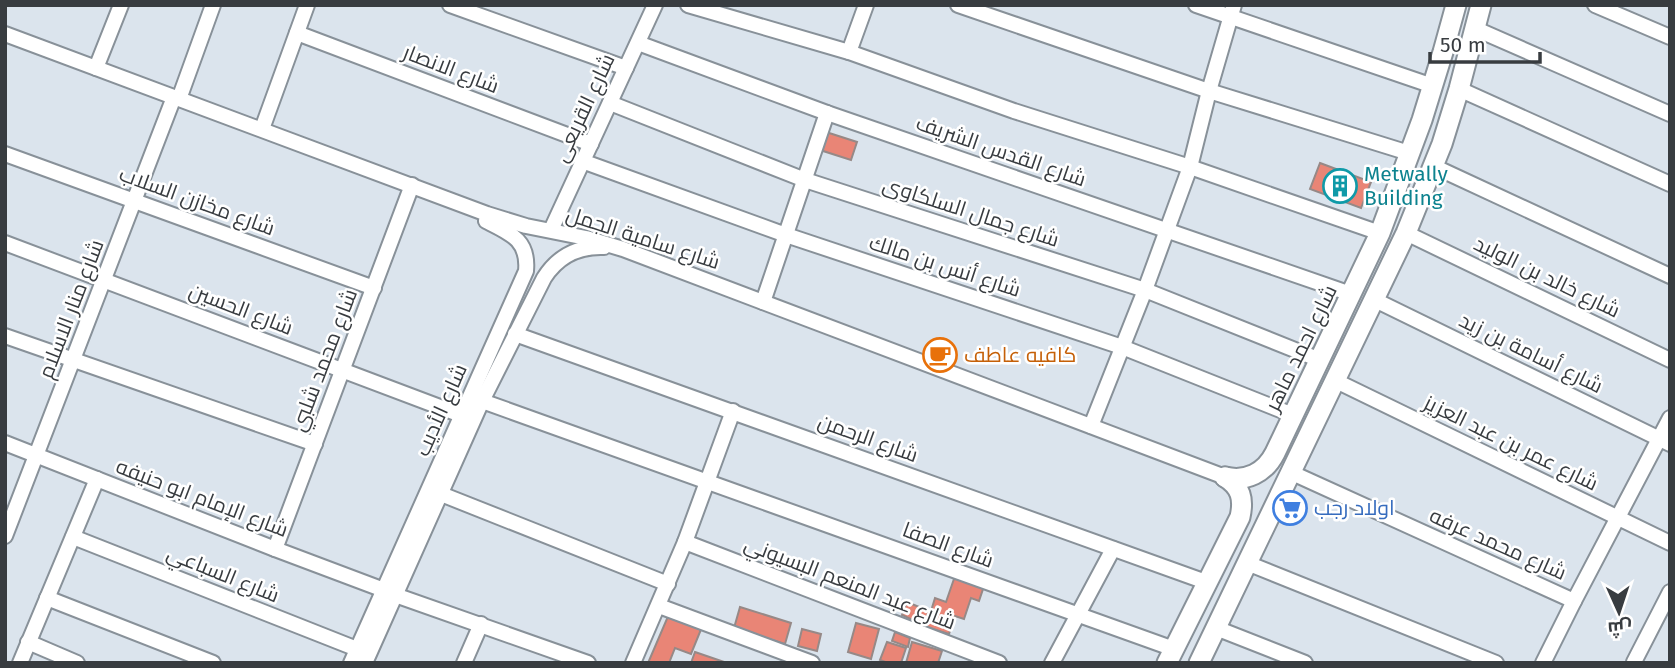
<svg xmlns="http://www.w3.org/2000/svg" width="1675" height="668" font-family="'Fira Sans',Cairo,sans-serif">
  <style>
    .building { fill: #e98576; stroke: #968987; stroke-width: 2 }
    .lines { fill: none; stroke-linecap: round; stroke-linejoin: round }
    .minor-casing { stroke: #889199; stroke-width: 18 }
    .major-casing { stroke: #889199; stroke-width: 23 }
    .minor { stroke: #fff; stroke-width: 14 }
    .major { stroke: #fff; stroke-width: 19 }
    .labels { text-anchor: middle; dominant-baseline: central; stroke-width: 5; stroke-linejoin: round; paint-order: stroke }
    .street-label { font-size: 21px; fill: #383c40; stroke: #fff }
    .culture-label { font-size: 21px; fill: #0d838f; stroke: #fff; text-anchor: start }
    .food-label { font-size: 21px; fill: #c56008; stroke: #fff; text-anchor: start }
    .shop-label { font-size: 21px; fill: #366cbe; stroke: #fff; text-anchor: start }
  </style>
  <rect width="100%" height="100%" fill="#dbe4ed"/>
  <g class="building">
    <path d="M826,132L857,142L851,160L820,150Z"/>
    <path d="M1320,163L1371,182L1361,208L1310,189Z"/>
    <path d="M955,576L984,586L979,601L971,598L964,619L955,616L949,634L926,627L935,598L946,602Z"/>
    <path d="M907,602L929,611L923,625L902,615Z"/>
    <path d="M740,607L791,623L785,644L734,628Z"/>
    <path d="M669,614L702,627L691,654L675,648L669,663H648Z"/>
    <path d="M856,623L879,629L871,659L848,652Z"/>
    <path d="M802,629L821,634L817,651L798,646Z"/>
    <path d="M895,632L910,638L908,647L892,641Z"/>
    <path d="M887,642L906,648L901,663H888L880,660Z"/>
    <path d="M912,642L942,651L938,663H906Z"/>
    <path d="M695,652L727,663H691Z"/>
  </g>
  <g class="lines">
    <g class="minor-casing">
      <g id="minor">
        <path d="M450,5L626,68"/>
        <path d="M688,5L849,52L1014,111L1190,167L1380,233"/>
        <path d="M958,5L1209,91L1409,153"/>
        <path d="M1196,5L1433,86"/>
        <path d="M1595,5L1670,37"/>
        <path d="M1476,29L1670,114"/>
        <path d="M297,33L591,144"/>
        <path d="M5,34L487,214L526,226L586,238L623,249L1225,477"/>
        <path d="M638,43L827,113L1351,294"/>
        <path d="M849,52L866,5"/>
        <path d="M96,68L121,5"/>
        <path d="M1459,89L1670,184"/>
        <path d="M179,99L213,5"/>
        <path d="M610,103L805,180L1145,290L1320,360"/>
        <path d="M262,129L307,5"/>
        <path d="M5,154L374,288"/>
        <path d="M582,161L786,235L1122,347L1293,415"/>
        <path d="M1433,166L1670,276"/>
        <path d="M551,230L655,5"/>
        <path d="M1406,233L1670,360"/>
        <path d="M5,243L461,415"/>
        <path d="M1373,299L1670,444"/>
        <path d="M763,302L827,113"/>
        <path d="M515,334L1206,582"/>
        <path d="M5,336L315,444"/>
        <path d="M1334,380L1670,543"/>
        <path d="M482,401L1174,649"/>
        <path d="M1091,426L1145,290L1190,167L1209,91L1234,5"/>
        <path d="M5,443L275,549L384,590"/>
        <path d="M1290,472L1574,601"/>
        <path d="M441,494L668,584"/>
        <path d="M5,536L174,97"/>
        <path d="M73,537L357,649"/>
        <path d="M685,542L999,663"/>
        <path d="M275,549L412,185"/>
        <path d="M1247,563L1496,663"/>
        <path d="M395,595L588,663"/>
        <path d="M47,598L213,663"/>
        <path d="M659,606L812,663"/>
        <path d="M1216,628L1305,663"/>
        <path d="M28,642L77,663"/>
        <path d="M1634,662L1670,592"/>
        <path d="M20,663L97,479"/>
        <path d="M351,663L526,271C529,240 510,233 486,221"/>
        <path d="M365,663L482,401L544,278C558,256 578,246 604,247"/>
        <path d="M464,663L481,624"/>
        <path d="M633,663L685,542L733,411"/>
        <path d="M1052,663L1113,549"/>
        <path d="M1543,663L1574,601L1670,418"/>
      </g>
    </g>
    <g class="major-casing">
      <g id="major">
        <path d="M1225,477C1246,482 1265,473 1275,453L1380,233L1422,120L1443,52L1456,5"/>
        <path d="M1167,663L1240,517C1244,499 1241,487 1225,477"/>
        <path d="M1199,663L1406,233L1442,144L1459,89L1481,5"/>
      </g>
    </g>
    <use href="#minor" class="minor"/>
    <use href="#major" class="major"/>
  </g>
  <defs>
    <g id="building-ring" transform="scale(1.75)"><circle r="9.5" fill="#fff" stroke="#0f9aa8" stroke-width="1.5"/><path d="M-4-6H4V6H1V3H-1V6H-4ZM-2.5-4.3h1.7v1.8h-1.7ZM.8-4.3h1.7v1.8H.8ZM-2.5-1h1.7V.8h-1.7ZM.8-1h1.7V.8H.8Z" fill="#0f9aa8"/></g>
    <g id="cafe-ring" transform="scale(1.75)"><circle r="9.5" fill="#fff" stroke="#e8710a" stroke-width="1.5"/><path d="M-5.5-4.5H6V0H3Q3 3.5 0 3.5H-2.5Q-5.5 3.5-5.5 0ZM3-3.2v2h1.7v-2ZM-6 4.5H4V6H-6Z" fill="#e8710a"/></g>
    <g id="supermarket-ring" transform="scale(1.75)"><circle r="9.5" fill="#fff" stroke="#3f7fe0" stroke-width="1.5"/><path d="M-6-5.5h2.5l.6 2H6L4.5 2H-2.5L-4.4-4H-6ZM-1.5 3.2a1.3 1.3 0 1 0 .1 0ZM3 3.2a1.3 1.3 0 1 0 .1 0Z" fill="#3f7fe0"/></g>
  </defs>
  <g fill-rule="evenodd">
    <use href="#building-ring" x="1340" y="186"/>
    <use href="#cafe-ring" x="940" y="355"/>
    <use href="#supermarket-ring" x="1290" y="508"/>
  </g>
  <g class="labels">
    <g class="street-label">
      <text transform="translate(451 69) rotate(21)">شارع الانصار</text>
      <text transform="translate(584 108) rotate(-65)">شارع القريعى</text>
      <text transform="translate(1001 151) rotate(19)">شارع القدس الشريف</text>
      <text transform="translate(197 201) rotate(20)">شارع مخازن السلاب</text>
      <text transform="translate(971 212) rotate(18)">شارع جمال السلكاوى</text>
      <text transform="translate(643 238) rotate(18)">شارع سامية الجمل</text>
      <text transform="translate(945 266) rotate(18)">شارع أنس بن مالك</text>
      <text transform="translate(1547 277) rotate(26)">شارع خالد بن الوليد</text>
      <text transform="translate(71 309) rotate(-69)">شارع منار الاسلام</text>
      <text transform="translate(241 309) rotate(21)">شارع الحسين</text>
      <text transform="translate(1301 348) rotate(-64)">شارع احمد ماهر</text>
      <text transform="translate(1531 353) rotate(26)">شارع أسامة بن زيد</text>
      <text transform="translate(324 360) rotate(-69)">شارع محمد شلبي</text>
      <text transform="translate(441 410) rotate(-66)">شارع الأديب</text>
      <text transform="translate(868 438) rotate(20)">شارع الرحمن</text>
      <text transform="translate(1511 443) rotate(26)">شارع عمر بن عبد العزيز</text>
      <text transform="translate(202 498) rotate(21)">شارع الإمام ابو حنيفه</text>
      <text transform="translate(1498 544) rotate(24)">شارع محمد عرفه</text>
      <text transform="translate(948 545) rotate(20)">شارع الصفا</text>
      <text transform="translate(223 574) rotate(22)">شارع السباعي</text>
      <text transform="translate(850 583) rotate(21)">شارع عبد المنعم البسيوني</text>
    </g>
    <g class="culture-label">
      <text x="1364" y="174">Metwally<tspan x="1364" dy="24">Building</tspan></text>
    </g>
    <g class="food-label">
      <text x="964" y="355">كافيه عاطف</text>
    </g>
    <g class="shop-label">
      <text x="1314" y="508">اولاد رجب</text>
    </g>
  </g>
  <rect width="1675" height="668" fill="none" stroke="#383c40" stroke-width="14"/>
  <g transform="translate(1619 612) rotate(177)" stroke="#ffffff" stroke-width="5" paint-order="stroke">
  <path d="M0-5L12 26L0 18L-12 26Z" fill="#383c40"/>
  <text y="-10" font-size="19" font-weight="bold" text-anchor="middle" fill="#383c40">ش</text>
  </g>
  <path d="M1430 52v10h110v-10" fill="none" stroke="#383c40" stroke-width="3.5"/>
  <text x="1440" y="52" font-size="21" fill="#383c40" stroke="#ffffff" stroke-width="5" paint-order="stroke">50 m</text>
</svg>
